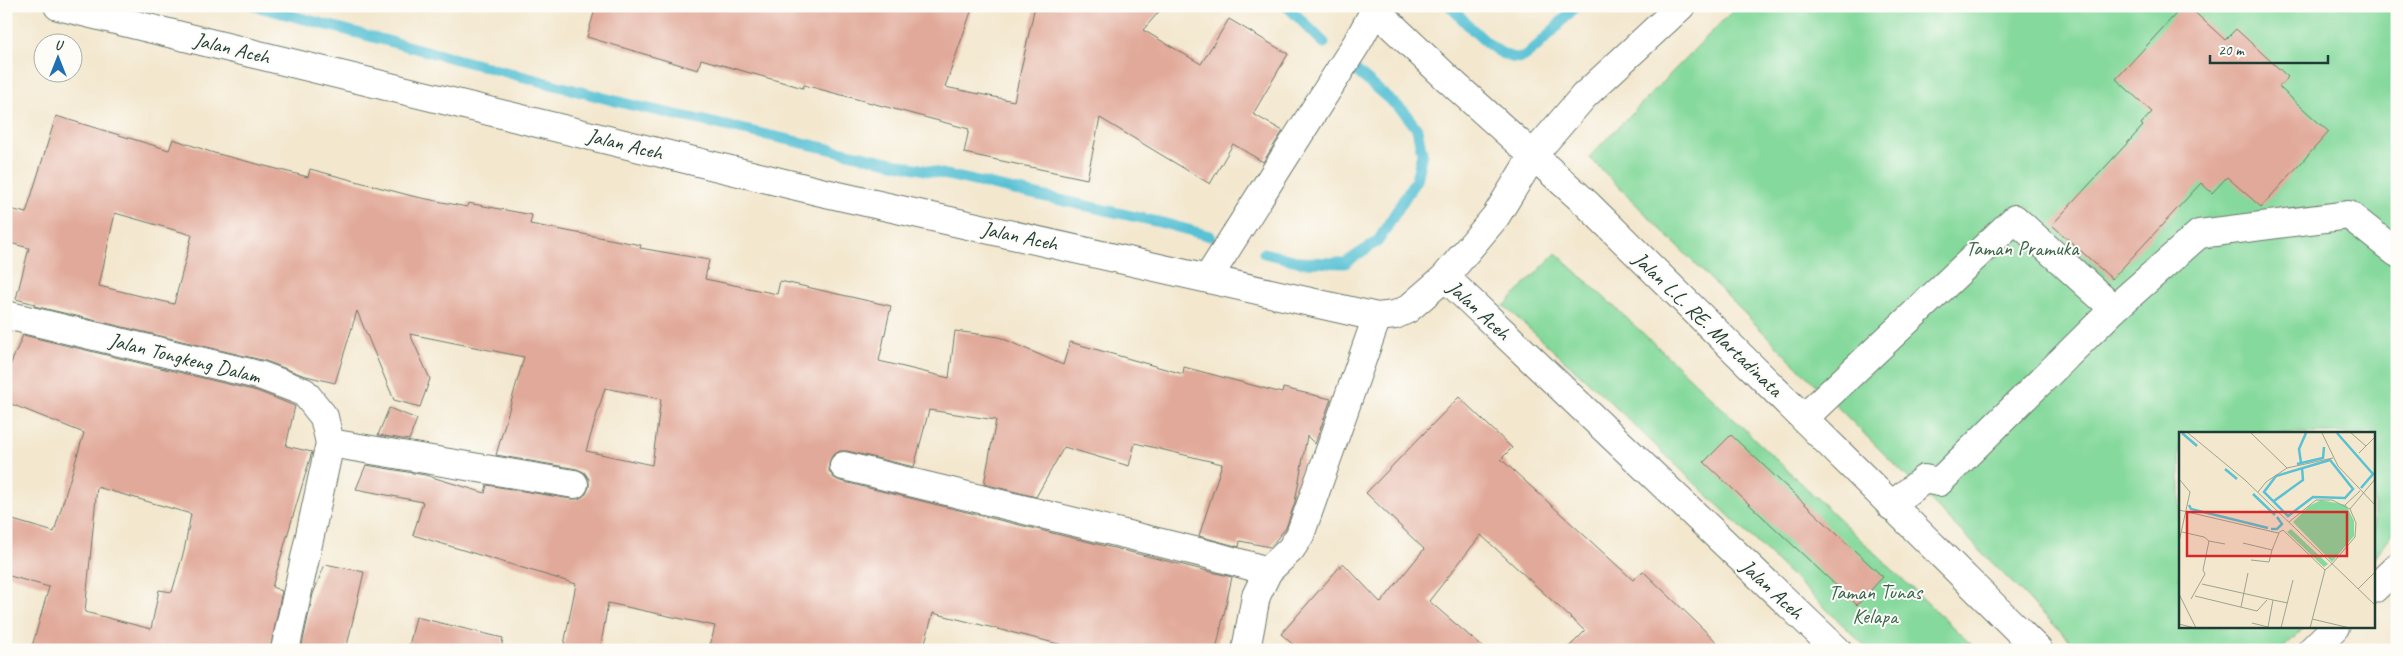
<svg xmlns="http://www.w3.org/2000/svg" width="2403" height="656" font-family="Caveat,sans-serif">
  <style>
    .green { fill: #85d99c; stroke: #528b68 }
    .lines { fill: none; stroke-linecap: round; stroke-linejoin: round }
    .stream { stroke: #58c1d4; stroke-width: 11 }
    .building { fill: #e1a999; fill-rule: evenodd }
    .minor-casing { stroke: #69786a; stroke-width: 30 }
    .major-casing { stroke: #69786a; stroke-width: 30 }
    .minor { stroke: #fff; stroke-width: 28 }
    .major { stroke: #fff; stroke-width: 28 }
    .labels { text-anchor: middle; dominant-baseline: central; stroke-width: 4; stroke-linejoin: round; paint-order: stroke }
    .street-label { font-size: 21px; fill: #1f3d34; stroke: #fdfcf7 }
    .park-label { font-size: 21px; fill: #38644e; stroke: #fdfcf7 }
    .inset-river { fill: none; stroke: #58c1d4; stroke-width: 2.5 }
    .inset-road { fill: none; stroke: #9ea390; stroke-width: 1 }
    .view { fill: #d62828; fill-opacity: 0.15; stroke: #d62828; stroke-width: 2.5 }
    .inset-edge { fill: none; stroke: #1f3d34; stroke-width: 2.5 }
  </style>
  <rect width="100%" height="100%" fill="#fdfcf7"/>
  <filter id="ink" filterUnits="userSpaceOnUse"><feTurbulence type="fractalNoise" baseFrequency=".02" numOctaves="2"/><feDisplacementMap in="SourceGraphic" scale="10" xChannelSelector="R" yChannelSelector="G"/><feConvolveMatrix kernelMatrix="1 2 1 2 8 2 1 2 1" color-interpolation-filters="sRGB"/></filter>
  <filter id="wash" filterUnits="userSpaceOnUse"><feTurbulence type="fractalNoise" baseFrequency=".0096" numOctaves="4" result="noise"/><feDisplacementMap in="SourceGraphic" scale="20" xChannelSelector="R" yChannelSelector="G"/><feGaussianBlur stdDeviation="1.12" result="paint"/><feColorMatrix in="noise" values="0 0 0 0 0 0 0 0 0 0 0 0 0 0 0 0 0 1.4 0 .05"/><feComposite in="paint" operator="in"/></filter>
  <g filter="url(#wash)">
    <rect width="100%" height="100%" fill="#f3e7ce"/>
    <g class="green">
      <path d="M1737,6H2397V528L2374,558V433H2180V627H2305L2281,650H2079L1589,157Z"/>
      <path d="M1556,253L1661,350L1977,650H1869L1605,397L1504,306Z"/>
    </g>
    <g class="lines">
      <g class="stream">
        <path d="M255,6L627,104L1159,222L1210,236"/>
        <path d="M1287,6L1324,43"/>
        <path d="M1450,6C1464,20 1505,70 1526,55C1542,45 1562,20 1576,6"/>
        <path d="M1264,253L1301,262L1345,263L1378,241L1416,180L1422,153L1417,129L1404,112L1354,69"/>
      </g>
    </g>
    <g id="blocks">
      <g class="building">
        <path d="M596,6H973L945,87L1014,101L1035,6H1164L1143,30L1201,64L1229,19L1288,54L1253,114L1283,131L1263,162L1233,144L1210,184L1100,118L1087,179L964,153L969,129L804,85L803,88L701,59L698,70L587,37Z"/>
        <path d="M2183,6H2188L2225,40L2236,29L2288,77L2279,87L2329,132L2261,207L2227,177L2212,193L2201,183L2112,279L2052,225L2143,126L2141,124L2152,112L2116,79Z"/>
        <path d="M56,116L169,150L173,139L214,153L308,177L310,169L412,196L467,207L468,203L532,215L530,224L641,245L640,248L709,260L705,279L777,294L780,281L891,306L879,361L949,378L955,331L999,337L1063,365L1070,342L1183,374L1184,367L1282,393L1283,388L1331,399L1315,444L1307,436L1295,502L1286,528L1270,547L1240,541L1239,547L1199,536L1222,464L1135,443L1129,466L1064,447L1036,497L984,484L996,420L929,410L914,467L847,451H840L833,455L829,462V471L834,478L840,481L1232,577L1216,650H1083L933,613L923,650H709L715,626L608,603L600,650H563L576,584L413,535L423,502L356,489L366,465L425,475L485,493L487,485L571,499H579L586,494L589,487V479L584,472L577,469L496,455L524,357L410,334L430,379L420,407L394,400L357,311L335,383L302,375L266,361L34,306L35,304L16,299L29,248L6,242V208L26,213ZM115,213L192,235L174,304L99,286ZM605,388L661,399L652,465L586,451Z"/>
        <path d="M23,335L257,391L295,406L286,446L312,452L272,587L282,591L270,650H31L49,587L6,575V518L54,532L84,433L6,402V375ZM97,487L191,514L184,551L172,592L159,590L151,629L85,612Z"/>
        <path d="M1459,397L1512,448L1501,459L1633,580L1643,571L1725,650H1566L1585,631L1481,535L1429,601L1486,650H1299L1281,634L1343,563L1381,603L1424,549L1366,493Z"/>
        <path d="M389,408L417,419L409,440L378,435Z"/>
        <path d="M1731,435L1883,577L1857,605L1704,462Z"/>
        <path d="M325,564L364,572L346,650H301L313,594Z"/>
        <path d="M416,617L503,638L501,650H408Z"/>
      </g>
    </g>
  </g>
  <g filter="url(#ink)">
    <use href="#blocks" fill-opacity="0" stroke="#69786a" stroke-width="1"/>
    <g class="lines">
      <g class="minor-casing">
        <g id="minor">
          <path d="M1534,154L1584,96L1681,6"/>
          <path d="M1208,278L1357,43L1375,10"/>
          <path d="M6,315L262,376L304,392L324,417L330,443L285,650"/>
          <path d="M1804,418L2015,219L2114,309"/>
          <path d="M330,443L574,484"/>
          <path d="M844,466L1211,555L1268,571L1291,549L1300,535L1377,317"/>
          <path d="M1891,506L1924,479L1939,482L2114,309L2199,234L2349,215L2397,253"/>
          <path d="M2374,589L2397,567"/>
          <path d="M1246,650L1256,596L1268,571"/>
          <path d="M2312,650L2335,627"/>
        </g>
      </g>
      <g class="major-casing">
        <g id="major">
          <path d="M58,6L821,192L1377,317L1395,315L1408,309L1445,277L1496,216L1534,154"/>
          <path d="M1371,6L1447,78L1588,205L2038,650"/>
          <path d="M1445,277L1837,650"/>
        </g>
      </g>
      <use href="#minor" class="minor"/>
      <use href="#major" class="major"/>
    </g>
  </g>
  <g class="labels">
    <g class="street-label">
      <text transform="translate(232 48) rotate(14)">Jalan Aceh</text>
      <text transform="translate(625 144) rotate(14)">Jalan Aceh</text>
      <text transform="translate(1020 236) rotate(12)">Jalan Aceh</text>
      <text transform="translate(1479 310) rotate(43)">Jalan Aceh</text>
      <text transform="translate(1708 324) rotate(44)">Jalan L.L. RE. Martadinata</text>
      <text transform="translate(185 358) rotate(14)">Jalan Tongkeng Dalam</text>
      <text transform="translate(1772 589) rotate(43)">Jalan Aceh</text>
    </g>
    <g class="park-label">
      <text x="2022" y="248">Taman Pramuka</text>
      <text x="1875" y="592">Taman Tunas<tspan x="1875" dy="24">Kelapa</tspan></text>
    </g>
  </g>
  <g transform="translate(2179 432)">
    <rect width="196" height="196" fill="#f3e7ce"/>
    <path d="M142,68L167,73L175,89V104L153,130L114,90L130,74ZM112,97L149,132L145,135L108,100Z" fill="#85d99c"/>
    <path class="inset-river" d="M3,1L18,14M158,1L194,42L182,56M151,28L174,57L166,66L134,65L109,84L85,60L97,44ZM122,31L120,17L127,1M118,32L144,26L145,15M46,37L58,47M74,62L96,83M95,69L124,48L123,36M10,73L12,77L89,96M92,97H98L103,92L98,85"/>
    <path class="inset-road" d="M9,1L66,48L197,174M72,1L108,36M143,1L159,34L197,74M172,1L187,14M180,21L197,4M0,47L11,60L0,110M79,60L87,50L108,36L154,26M166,73L181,59M171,77L197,46M0,78L99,101L104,98M110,90L137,68H153L171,77L177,91L176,105L153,132M104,98L146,138L153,132M3,100L25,105L30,109M30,109L46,112M64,111L93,118L100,101M72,128L90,130L93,118M23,152L94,168M179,157L197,139M0,162L17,196M16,164L78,179L88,168M12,167L26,142L24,138L30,109M62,175L69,141M133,187L171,196M73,191L89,195L94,168L109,171M0,192L16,196M102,196L114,148M131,196L146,138"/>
    <path class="view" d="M8,80H168V124H8Z"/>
    <rect width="196" height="196" class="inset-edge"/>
  </g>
  <rect width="2403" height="656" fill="none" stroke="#fdfcf7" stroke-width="25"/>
  <g transform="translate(58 58)"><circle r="24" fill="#fdfcf7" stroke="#a4b0a9"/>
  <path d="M0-4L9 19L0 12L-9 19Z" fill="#1f6fb2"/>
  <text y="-8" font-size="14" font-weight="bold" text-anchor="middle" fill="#1f3d34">U</text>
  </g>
  <path d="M2210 55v8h118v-8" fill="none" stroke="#1f3d34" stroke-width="2.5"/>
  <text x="2218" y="55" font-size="15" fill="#1f3d34" stroke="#fdfcf7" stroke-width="4" paint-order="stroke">20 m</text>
</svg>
